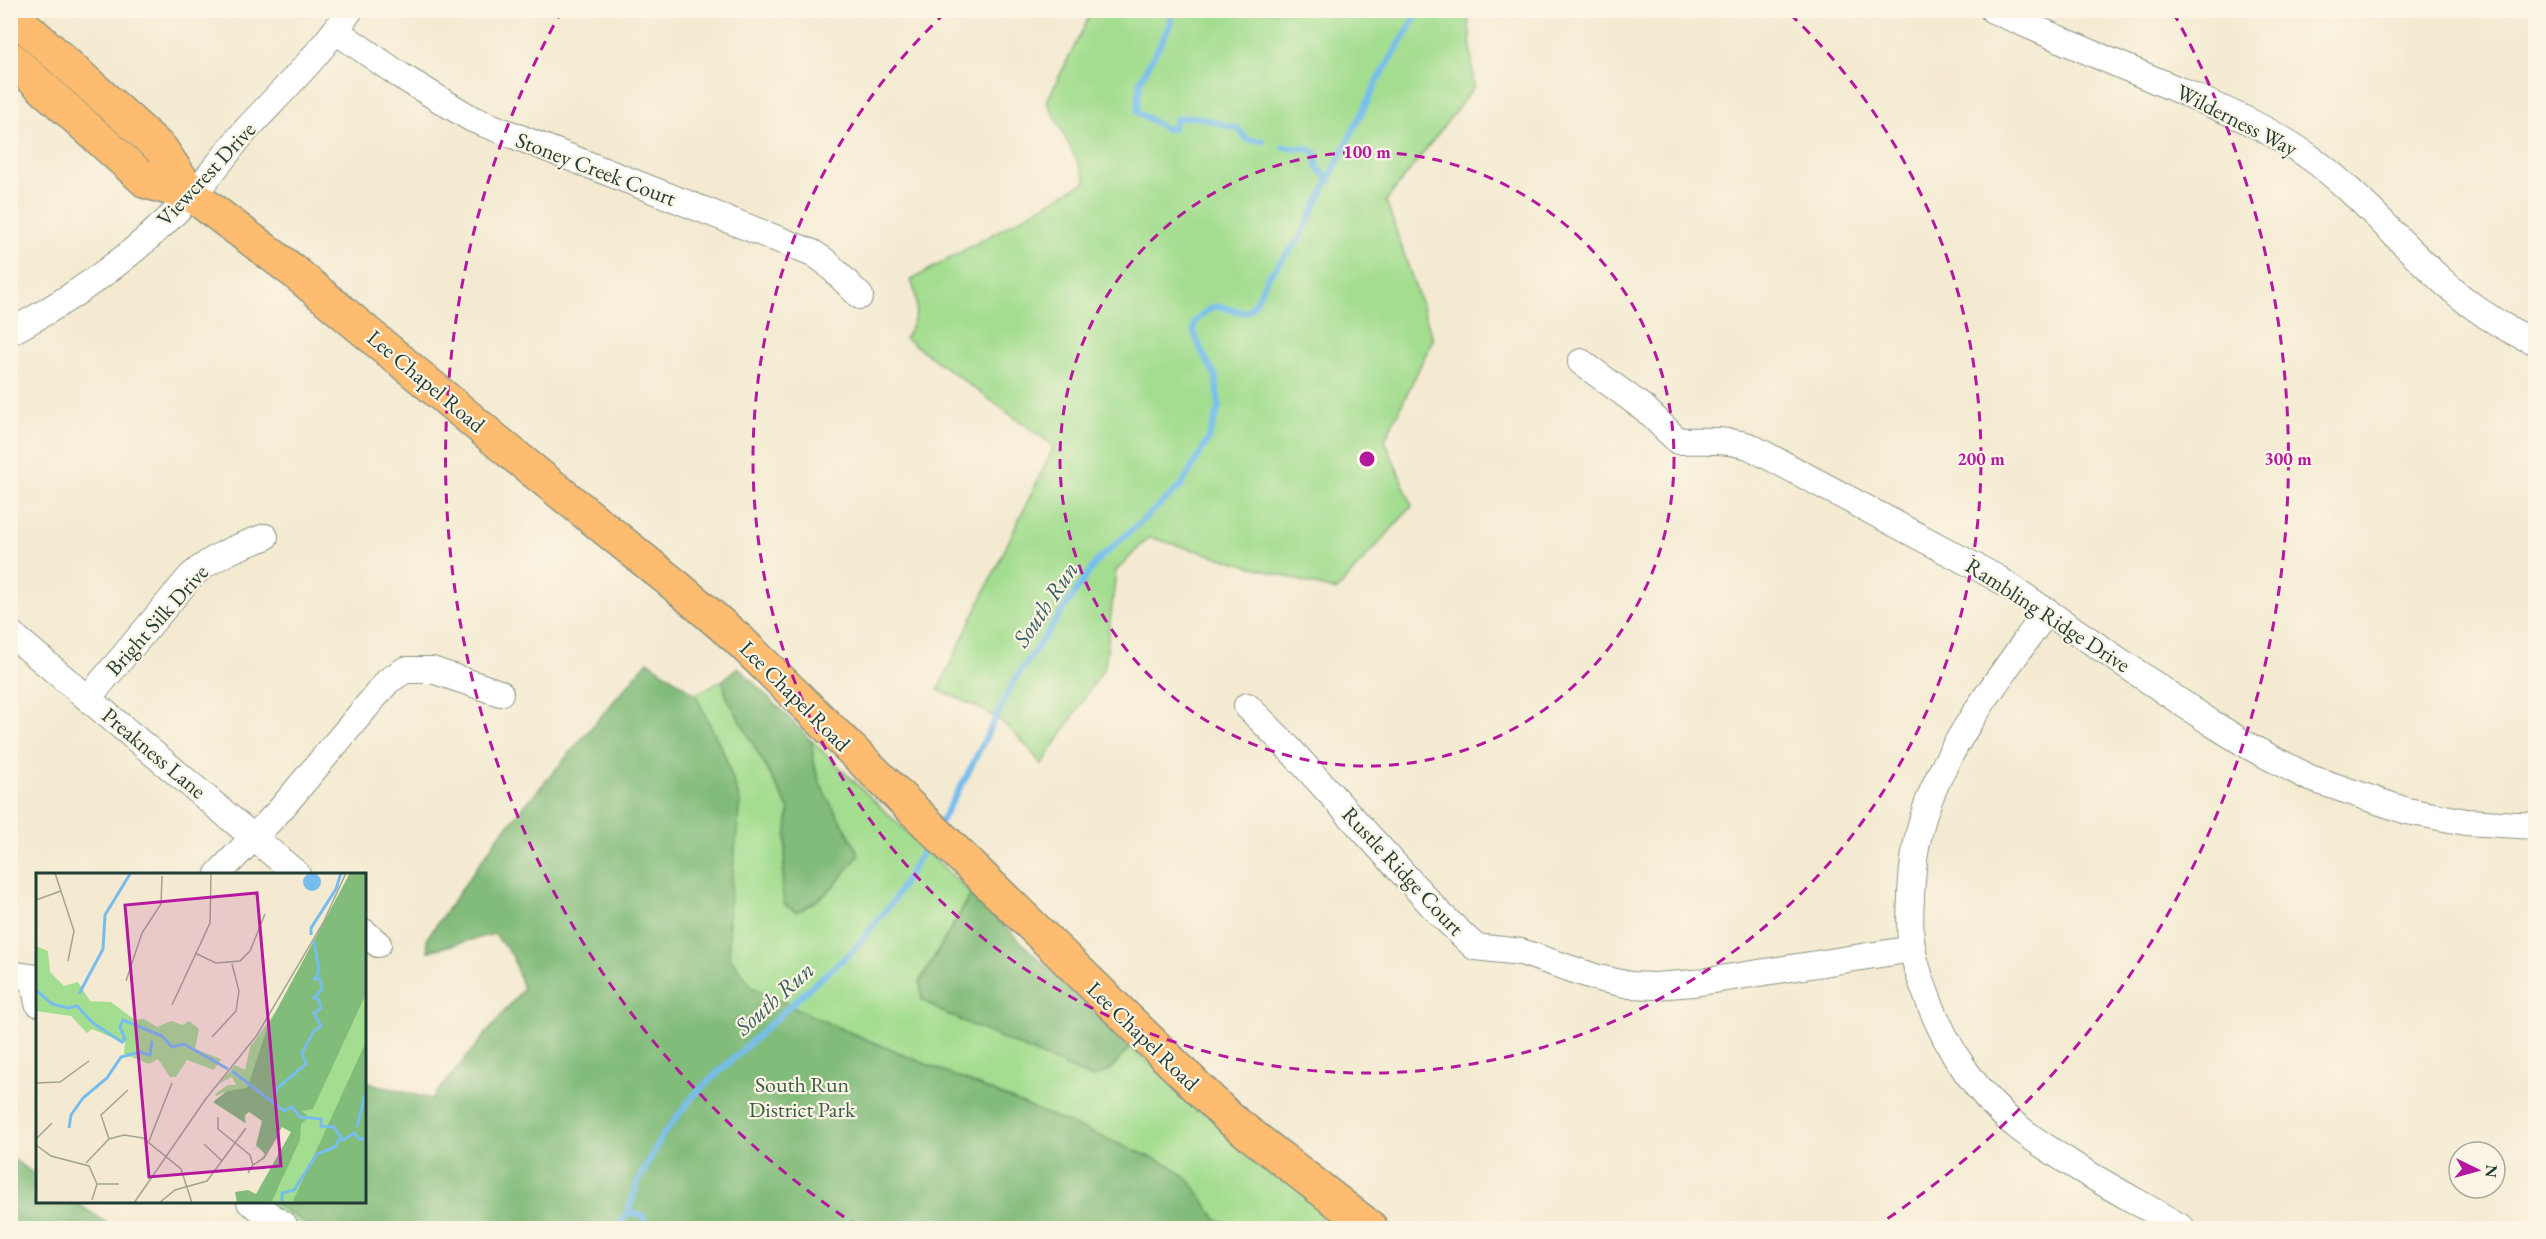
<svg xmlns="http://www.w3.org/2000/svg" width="2546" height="1239" font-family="'EB Garamond',serif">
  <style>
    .green { fill: #a3dd8f; stroke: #618d62; stroke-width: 1.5 }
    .forest { fill: #82bc7a; stroke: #507c57; stroke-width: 1.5 }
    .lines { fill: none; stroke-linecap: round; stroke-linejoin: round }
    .stream { stroke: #76bdee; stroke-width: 6 }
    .minor-casing { stroke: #8a9482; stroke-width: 28 }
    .major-casing { stroke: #8a9482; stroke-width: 36 }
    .minor { stroke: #fff; stroke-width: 26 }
    .major { stroke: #fdbc70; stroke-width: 33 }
    .ring { fill: none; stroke: #b5179e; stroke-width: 3; stroke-dasharray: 10 8 }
    .labels { text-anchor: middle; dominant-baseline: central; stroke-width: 4.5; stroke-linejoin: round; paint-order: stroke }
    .street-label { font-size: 22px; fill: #1f3d34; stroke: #fcf5e5 }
    .park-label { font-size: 22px; fill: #395d46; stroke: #fcf5e5 }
    .water-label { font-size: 24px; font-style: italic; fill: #355d62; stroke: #fcf5e5 }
    .inset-river { fill: none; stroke: #76bdee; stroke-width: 3 }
    .inset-road { fill: none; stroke: #9fa592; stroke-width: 1.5 }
    .view { fill: #b5179e; fill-opacity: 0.15; stroke: #b5179e; stroke-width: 3 }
    .inset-edge { fill: none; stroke: #1f3d34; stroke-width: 3 }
    .centre { fill: #b5179e; stroke: #fcf5e5; stroke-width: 3 }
    .ring-label { font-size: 18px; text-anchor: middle; font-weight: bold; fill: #b5179e; stroke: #fcf5e5; stroke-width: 4.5; stroke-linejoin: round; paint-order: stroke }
  </style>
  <rect width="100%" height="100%" fill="#fcf5e5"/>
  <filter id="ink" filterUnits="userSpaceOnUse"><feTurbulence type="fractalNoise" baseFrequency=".0167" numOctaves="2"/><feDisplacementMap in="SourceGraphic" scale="12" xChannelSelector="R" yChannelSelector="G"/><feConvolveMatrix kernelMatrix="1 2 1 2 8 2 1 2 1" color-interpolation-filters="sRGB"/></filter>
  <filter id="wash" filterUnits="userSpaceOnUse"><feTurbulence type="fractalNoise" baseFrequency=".008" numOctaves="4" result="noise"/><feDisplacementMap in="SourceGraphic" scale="24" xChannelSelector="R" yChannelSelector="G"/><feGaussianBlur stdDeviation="1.35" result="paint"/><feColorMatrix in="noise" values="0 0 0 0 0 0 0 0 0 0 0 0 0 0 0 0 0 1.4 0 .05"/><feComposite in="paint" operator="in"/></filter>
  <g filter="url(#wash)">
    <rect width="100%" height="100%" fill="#f4ead1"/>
    <g class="green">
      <path d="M1092,11H1468L1474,87L1386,201L1433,339L1385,440L1412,506L1336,591L1149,537L1116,571L1105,666L1042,765C1008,720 989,711 938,690L1054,446L905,338C918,318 920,302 911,280L1087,181L1047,101Z"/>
      <path d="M723,680L726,695L789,809L782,889L785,905L854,844C833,812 812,780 812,741L971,894L920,981L1110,1070L1130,1047L1326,1214L1309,1228H289L250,1202H364L434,1144L566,944L494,933L428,951L427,938L513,847L729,942L725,756L695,694Z"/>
    </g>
    <g class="forest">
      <path d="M648,661L695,694L725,756L740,801L728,919L730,957L752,987L832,1025L1170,1165L1190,1181L1216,1219L1235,1228H313L272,1202H364L365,1082L432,1099L523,989L512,955L494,934L428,951L427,938L499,836Z"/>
      <path d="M738,667L812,741C812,792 842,813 859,855C840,880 826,899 796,912L785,905L782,890L789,809L726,695L723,680Z"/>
      <path d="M971,894L1130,1047L1110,1070L1092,1078L944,1013L922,1000L920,982Z"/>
      <path d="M10,1157L37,1176L38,1202H75L114,1228H11Z"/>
    </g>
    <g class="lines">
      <g class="stream">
        <path d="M1169,10L1171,24L1140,81L1137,112L1166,129L1173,128L1176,119C1206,112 1211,125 1237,128L1248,140L1263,141"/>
        <path d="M1283,147L1309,149L1317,154V167L1330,181"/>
        <path d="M940,823L966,777L1014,681L1097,561L1181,486L1208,440L1219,408L1216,377L1202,352L1194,333V323C1220,295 1217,311 1247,312L1256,302L1267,278L1300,238L1378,80L1420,10"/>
        <path d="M628,1212L643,1216L648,1228"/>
        <path d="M617,1228L628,1212L638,1182L662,1136L695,1094L808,989L854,950L893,901L930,839"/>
      </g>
    </g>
  </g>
  <g filter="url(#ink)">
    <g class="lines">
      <g class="minor-casing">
        <g id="minor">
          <path d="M1993,10C2052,36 2110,61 2169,86C2218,107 2268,127 2311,158C2390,216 2442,305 2536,342"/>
          <path d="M336,31L401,76L472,119L813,253L826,262L860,296"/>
          <path d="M10,332C78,296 140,251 192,195C211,175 227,152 245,131C281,92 320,55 350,10"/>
          <path d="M1581,362L1645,409L1678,441C1702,441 1726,439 1749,446L1997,578L2213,724L2252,748L2310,778L2407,811L2466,822L2536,826"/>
          <path d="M2047,611C2005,671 1956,731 1929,800C1917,831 1912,865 1911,898C1910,917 1909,938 1914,957C1918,973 1924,989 1930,1004C1949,1052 1979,1097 2019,1128C2067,1165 2130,1197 2182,1228"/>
          <path d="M10,633L297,874"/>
          <path d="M89,697L191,576C214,556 237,547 265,537"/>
          <path d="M1247,706L1285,744L1439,913L1475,947L1521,952L1598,978L1630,985L1655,986L1694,983L1913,949"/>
          <path d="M218,874L280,810L388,681L405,670H432L500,693"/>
          <path d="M364,932L378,944"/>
          <path d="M10,974L38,978"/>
          <path d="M33,978L38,1003"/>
          <path d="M250,1202L284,1225"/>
        </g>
      </g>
      <g class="major-casing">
        <g id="major">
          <path d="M10,13L161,149L192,195L292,270L510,452L675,585L738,639L1229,1118L1371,1228"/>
          <path d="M10,58L147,182L192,195"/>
        </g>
      </g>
      <use href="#minor" class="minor"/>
      <use href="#major" class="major"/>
    </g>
  </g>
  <g class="ring">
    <circle cx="1367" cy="459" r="307"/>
    <path d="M1790 14A614 614 0 1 1 944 14"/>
    <path d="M859 1227A921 921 0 0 1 561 12M2173 12A921 921 0 0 1 1875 1227"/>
  </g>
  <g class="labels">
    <g class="street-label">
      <text transform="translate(2237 120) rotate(27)">Wilderness Way</text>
      <text transform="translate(596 169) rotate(21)">Stoney Creek Court</text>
      <text transform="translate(206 174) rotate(-47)">Viewcrest Drive</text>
      <text transform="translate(426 381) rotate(40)">Lee Chapel Road</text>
      <text transform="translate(2048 615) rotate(33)">Rambling Ridge Drive</text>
      <text transform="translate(157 620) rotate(-48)">Bright Silk Drive</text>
      <text transform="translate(795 696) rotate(45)">Lee Chapel Road</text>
      <text transform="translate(154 753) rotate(40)">Preakness Lane</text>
      <text transform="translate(1403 871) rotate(47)">Rustle Ridge Court</text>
      <text transform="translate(1143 1036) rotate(44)">Lee Chapel Road</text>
    </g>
    <g class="park-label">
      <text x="802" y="1084">South Run<tspan x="802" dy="25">District Park</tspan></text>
    </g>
    <g class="water-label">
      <text transform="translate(1045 604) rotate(-56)">South Run</text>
      <text transform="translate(774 998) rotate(-42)">South Run</text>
    </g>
  </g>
  <g transform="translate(36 873)">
    <rect width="330" height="330" fill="#f4ead1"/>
    <path d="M314,0H330V330H235L260,262L246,254L229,284L223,289L230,279L222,274L215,278L223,272L231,247L209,235L210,250L199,242L206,217L191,218L180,223L179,221L192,212H200L196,204L184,210L199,192L209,197L214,174L248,127ZM0,73L12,78L14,99L28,113L42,109L54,128L75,129L99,147L108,146L121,154L135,148L147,152L153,148L163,156L159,176L185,186L178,197L151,187L140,204H134L122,186L113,191L88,181L89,170L56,156L51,160L35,143L0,138Z" fill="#a3dd8f"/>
    <path d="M314,0H330V121L277,236L266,238L273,244L265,251L264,267L235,330H201L199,319L212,317L220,321L255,259L246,254L229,281L220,272L226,248L213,239L208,243L209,250L177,229L191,218L211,215L232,153ZM330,169V330H259L257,328Z" fill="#82bc7a"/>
    <path d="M267 9a9 9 0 1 1 18 0a9 9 0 1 1-18 0Z" fill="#76bdee"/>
    <path class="inset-river" d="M275,62V55L300,16L305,0M0,117L16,131L32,135L41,133L57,150L86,169L89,166L84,154L87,147L126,163L136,174L148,171L192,196M43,121L67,76L69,42L94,1M196,198L248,238L256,234L264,244L285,246V253L298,254L307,267L318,260L323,266H330M240,222L239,217L270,191L266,180L278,158L285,153L278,140L285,135L283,127L278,125L286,116L284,106H279L283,98L278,68M321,254L330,218M33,255L35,242L47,225L71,205L85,184L104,179L114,182L116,168M246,330V320L258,317L281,281L299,274L304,265"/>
    <path class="inset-road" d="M19,0L38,58L32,88M105,0H145M0,27L25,18M159,80L180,90L204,88L214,78L229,41M90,108L106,60L125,31L126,3M136,132L174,50L175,0M176,164L200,138L203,118L196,91M0,210L24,209L53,188M182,244V256L214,282L217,292L212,300M0,266L16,250M73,266L65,242L92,217M113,268L136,210M168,271L186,288M0,272L15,283L53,293L61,311L56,327M50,290L73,266L88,262L107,265L145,296L156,330M217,292L228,285L241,263M61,311H83M98,330L169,227L221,162L287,50L310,0M123,330L139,317L171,308L210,255"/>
    <path class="view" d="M221,20L245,293L113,304L89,32Z"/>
    <rect width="330" height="330" class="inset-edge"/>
  </g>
  <circle cx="1367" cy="459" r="9" class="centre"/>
  <g class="ring-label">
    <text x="1367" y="158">100 m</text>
    <text x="1981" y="465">200 m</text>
    <text x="2288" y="465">300 m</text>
  </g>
  <rect width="2546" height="1239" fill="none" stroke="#fcf5e5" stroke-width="36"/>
  <g transform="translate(2477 1170) rotate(95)"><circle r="28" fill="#fcf5e5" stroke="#a4ab9e" stroke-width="1.5"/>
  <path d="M0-4.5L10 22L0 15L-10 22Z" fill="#b5179e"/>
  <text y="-9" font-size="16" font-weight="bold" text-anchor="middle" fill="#1f3d34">N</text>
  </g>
</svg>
